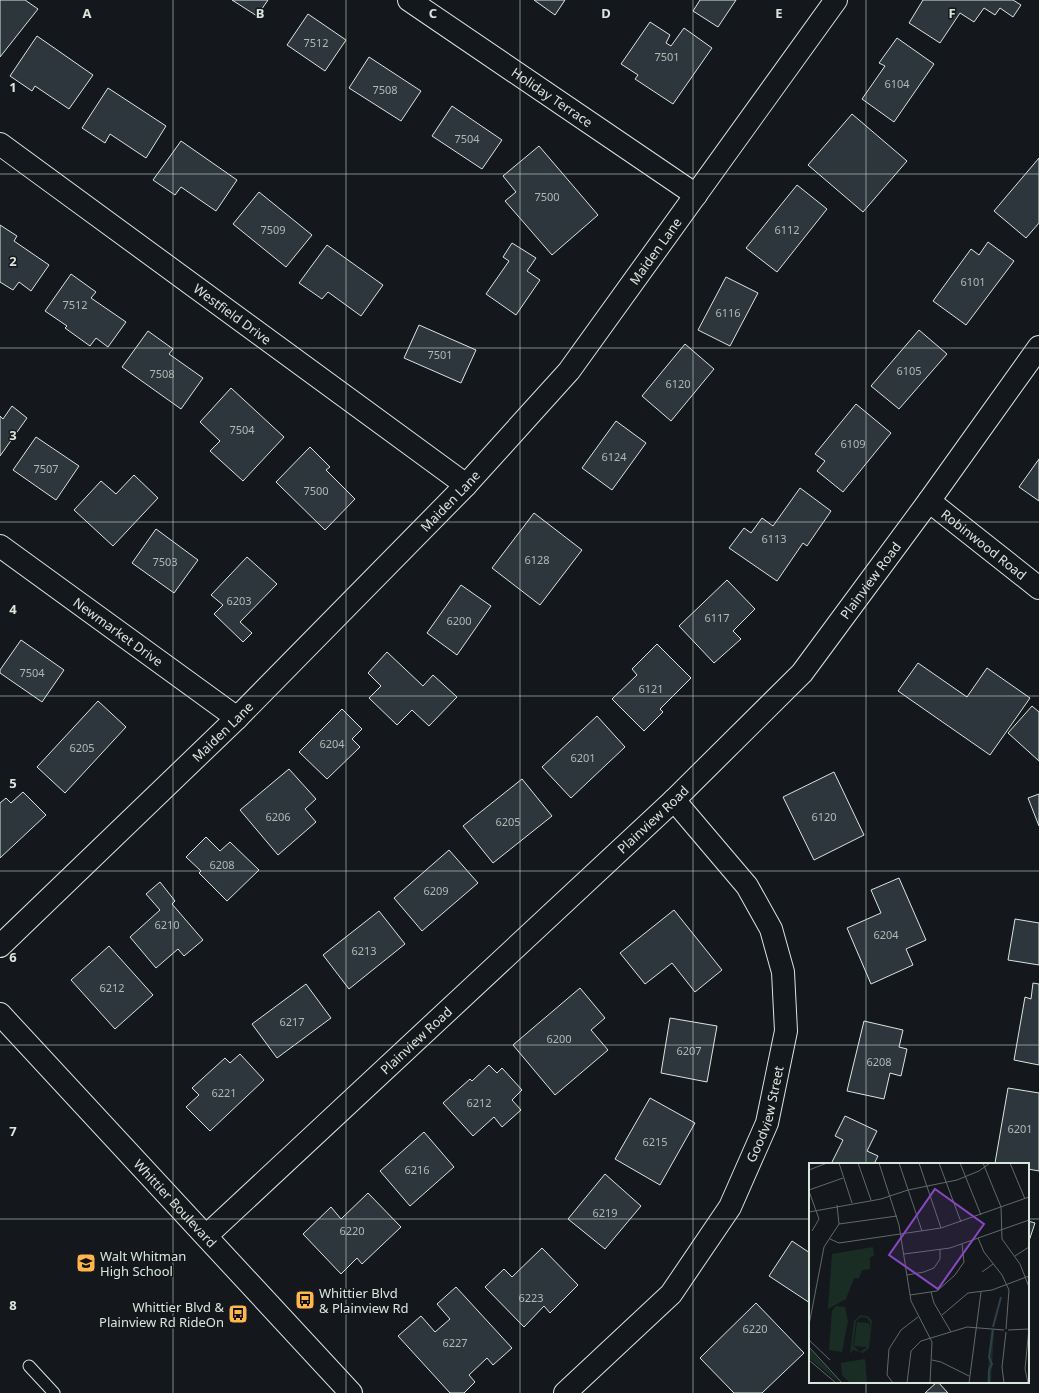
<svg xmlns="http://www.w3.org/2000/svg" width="1039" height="1393" font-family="'Noto Sans',sans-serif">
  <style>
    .building { fill: #2c363c; stroke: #d8e6dc }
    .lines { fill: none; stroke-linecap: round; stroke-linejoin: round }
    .lane-casing { stroke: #d8e6dc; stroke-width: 13 }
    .street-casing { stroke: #d8e6dc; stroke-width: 24 }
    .secondary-casing { stroke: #d8e6dc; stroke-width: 24 }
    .lane { stroke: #14181c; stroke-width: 11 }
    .street { stroke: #14181c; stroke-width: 22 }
    .secondary { stroke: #14181c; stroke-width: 22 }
    .grid { fill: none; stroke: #d8e6dc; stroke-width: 1; stroke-opacity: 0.55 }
    .labels { text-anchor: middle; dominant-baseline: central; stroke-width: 3; stroke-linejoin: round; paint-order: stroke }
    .number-label { font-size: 11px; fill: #adbab4 }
    .street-label { font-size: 13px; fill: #d8e6dc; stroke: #14181c }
    .poi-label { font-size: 13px; fill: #d8e6dc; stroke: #14181c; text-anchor: start }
    .inset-river { fill: none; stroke: #2f3f4d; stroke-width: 2 }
    .inset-road { fill: none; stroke: #626a69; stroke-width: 1 }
    .view { fill: #8948c3; fill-opacity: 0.15; stroke: #8948c3; stroke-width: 2 }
    .inset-edge { fill: none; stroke: #d8e6dc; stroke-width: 2 }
    .grid-label { font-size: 13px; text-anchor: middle; font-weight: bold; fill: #d8e6dc; stroke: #14181c; stroke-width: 3; stroke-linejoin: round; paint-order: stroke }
  </style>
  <rect width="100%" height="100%" fill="#14181c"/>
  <g class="building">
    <path d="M0,0H25L38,9L0,57Z"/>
    <path d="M232,0H268L257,16Z"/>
    <path d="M534,0H565L555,15Z"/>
    <path d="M700,0H736L718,27L693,11Z"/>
    <path d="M923,0H1013L1021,5L1013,17L1000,8L995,15L984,8L974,22L960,13L940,43L909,23Z"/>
    <path d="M308,14L346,40L325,71L287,45Z"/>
    <path d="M650,22L670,35L666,43L671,46L684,28L712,48L673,104L635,79L638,75L621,64Z"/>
    <path d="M37,36L93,75L69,109L35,86L32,91L10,76Z"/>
    <path d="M897,38L934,64L894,122L862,99L885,66L879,63Z"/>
    <path d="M369,57L421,91L401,121L349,88Z"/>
    <path d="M108,88L166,126L146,158L110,134L105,143L82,128Z"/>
    <path d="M452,106L502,140L482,169L432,136Z"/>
    <path d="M852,114L907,161L863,212L808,165Z"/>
    <path d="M181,141L237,180L216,211L181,187L175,195L153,180Z"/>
    <path d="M539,146L598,215L552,255L505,201L516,192L503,176Z"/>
    <path d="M1039,158V223L1026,238L994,211Z"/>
    <path d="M797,185L827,209L777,272L746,248Z"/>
    <path d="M259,192L312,235L286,267L233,224Z"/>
    <path d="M0,225L17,236L14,241L49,265L31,291L19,282L13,290L0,282Z"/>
    <path d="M988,242L1014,261L966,325L933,301L971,249L979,255Z"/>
    <path d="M512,243L536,258L527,271L540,280L516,315L486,294L509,261L503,257Z"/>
    <path d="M327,245L383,285L361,316L328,292L322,299L299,283Z"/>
    <path d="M71,274L96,292L91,298L126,322L108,347L96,338L90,346L65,328L67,326L45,311Z"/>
    <path d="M726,277L758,293L730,346L698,330Z"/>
    <path d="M419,325L476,350L461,383L404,358Z"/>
    <path d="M919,330L947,354L899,409L871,386Z"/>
    <path d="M148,331L173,349L169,354L203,378L181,409L122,367Z"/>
    <path d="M685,344L714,369L671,421L642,396Z"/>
    <path d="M231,388L284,437L243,481L210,451L220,441L200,422Z"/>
    <path d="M856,404L891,433L843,492L817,471L825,461L815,454Z"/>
    <path d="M12,406L27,418L0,456V416L3,419Z"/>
    <path d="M616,421L646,443L612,490L582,468Z"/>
    <path d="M36,437L79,466L56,500L13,470Z"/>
    <path d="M310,447L330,467L326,470L355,499L325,530L276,482Z"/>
    <path d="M1039,459V501L1019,487Z"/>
    <path d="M134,475L158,498L113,546L74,510L101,481L116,494Z"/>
    <path d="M800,488L831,511L807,546L803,543L777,581L729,548L744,528L751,533L762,518L773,526Z"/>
    <path d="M534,513L582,550L540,605L492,568Z"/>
    <path d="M156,529L198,560L174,593L132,563Z"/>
    <path d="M247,557L277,584L240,622L252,633L243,642L214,614L223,605L211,595Z"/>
    <path d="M727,580L755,609L733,631L741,639L714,663L679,626Z"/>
    <path d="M461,585L491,606L457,655L427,633Z"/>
    <path d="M21,640L64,670L42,702L0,673V670Z"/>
    <path d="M657,644L691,678L660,709L663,712L644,731L612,699L637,675L632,669Z"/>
    <path d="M387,652L423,686L433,675L457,697L429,726L412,710L397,725L369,698L381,686L368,673Z"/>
    <path d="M918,663L967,697L987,668L1030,698L990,755L898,691Z"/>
    <path d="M98,701L126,727L65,793L37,767Z"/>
    <path d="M1032,706L1039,712V761L1008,733Z"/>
    <path d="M342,709L362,729L352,739L360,747L327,779L299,752Z"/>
    <path d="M597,716L625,747L571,798L542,767Z"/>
    <path d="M289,769L316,799L305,809L316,822L278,855L240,810Z"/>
    <path d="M834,772L864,835L814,860L783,797Z"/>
    <path d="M522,779L552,816L493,863L463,826Z"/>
    <path d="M23,792L46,815L0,858V803L6,798L11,803Z"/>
    <path d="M1039,794V826L1028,798Z"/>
    <path d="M206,837L220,851L230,842L259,870L227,901L199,873L201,871L186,857Z"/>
    <path d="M449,850L478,883L422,931L394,898Z"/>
    <path d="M899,878L926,940L906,949L913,965L871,984L847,928L881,913L871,890Z"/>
    <path d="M160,882L175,901L172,904L203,940L184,956L178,949L156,968L130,937L160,910L146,894Z"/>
    <path d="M674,910L722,970L695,992L672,963L645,984L620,953Z"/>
    <path d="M379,911L405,944L349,989L323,955Z"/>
    <path d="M1015,919L1039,923V965L1008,960Z"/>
    <path d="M109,946L153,995L115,1029L71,980Z"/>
    <path d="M1033,983L1039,984V1065L1014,1060L1025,997L1031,999Z"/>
    <path d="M306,984L331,1018L277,1058L252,1024Z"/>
    <path d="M580,988L605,1018L591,1030L608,1050L555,1095L513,1045Z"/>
    <path d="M670,1018L717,1026L707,1082L661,1073Z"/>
    <path d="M864,1021L903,1030L899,1047L907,1049L901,1076L890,1073L884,1099L847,1091Z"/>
    <path d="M240,1054L264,1080L210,1131L186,1107L199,1095L192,1088L225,1058L230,1063Z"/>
    <path d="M489,1065L497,1073L502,1068L522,1090L512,1100L521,1110L502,1127L494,1117L473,1136L443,1103L470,1079L472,1081Z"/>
    <path d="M1008,1088L1039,1093V1171L1028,1169V1164L995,1163Z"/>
    <path d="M650,1098L695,1123L660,1185L615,1159Z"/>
    <path d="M845,1116L877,1131L867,1151L878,1156L874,1164H831L843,1140L835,1136Z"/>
    <path d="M424,1132L454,1167L410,1206L380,1171Z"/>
    <path d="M605,1174L641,1206L605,1249L568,1219Z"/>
    <path d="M368,1193L401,1227L362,1264L357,1258L341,1274L303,1234L331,1207L341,1219Z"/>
    <path d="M1028,1221L1035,1223L1028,1244Z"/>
    <path d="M792,1241L810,1253V1303L769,1276Z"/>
    <path d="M542,1248L578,1285L550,1313L544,1306L524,1327L485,1287L504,1269L512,1277Z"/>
    <path d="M456,1287L512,1348L493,1365L487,1358L469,1375L475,1382L464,1393H450L398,1336L421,1316L435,1332L450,1319L437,1304Z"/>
    <path d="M756,1303L804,1353L762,1393H734L700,1358Z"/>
    <path d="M938,1382L948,1393H925L937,1382Z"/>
  </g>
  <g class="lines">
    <g class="lane-casing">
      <path id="lane" d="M29,1366L54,1393"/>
    </g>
    <g class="street-casing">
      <g id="street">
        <path id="s1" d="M409,0L696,195"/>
        <path id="s2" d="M0,144L466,485"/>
        <path id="s3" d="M929,501L1039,588"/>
        <path id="s4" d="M0,546L237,718"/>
        <path id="s5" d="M0,946L237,718L466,485L569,371L836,0"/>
        <path id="s6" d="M206,1236L674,800L802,673L929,501L1039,347"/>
        <path id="s7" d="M565,1393L671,1294L730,1207L767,1123L786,1031L783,972L771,929L747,886L674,800"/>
      </g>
    </g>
    <g class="secondary-casing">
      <g id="secondary">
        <path id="s8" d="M0,1014L351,1393"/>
      </g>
    </g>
    <use href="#lane" class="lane"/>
    <use href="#street" class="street"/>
    <use href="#secondary" class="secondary"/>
  </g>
  <path class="grid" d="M173,0V1393M346,0V1393M520,0V1393M693,0V1393M866,0V1164M0,174H1039M0,348H1039M0,522H1039M0,696H1039M0,871H1039M0,1045H1039M0,1219H810M1028,1219H1039M866,1382V1393"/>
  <defs>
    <g id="school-square" transform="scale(1)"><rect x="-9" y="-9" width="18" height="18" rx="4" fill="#ffb74d" stroke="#14181c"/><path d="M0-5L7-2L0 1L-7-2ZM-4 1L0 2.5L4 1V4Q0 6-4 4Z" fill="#111"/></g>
    <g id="bus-square" transform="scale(1)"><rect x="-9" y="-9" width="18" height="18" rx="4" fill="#ffb74d" stroke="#14181c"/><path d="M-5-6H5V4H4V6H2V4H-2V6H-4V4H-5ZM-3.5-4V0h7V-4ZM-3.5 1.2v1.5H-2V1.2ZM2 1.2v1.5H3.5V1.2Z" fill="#111"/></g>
  </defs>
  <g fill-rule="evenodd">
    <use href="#school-square" x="86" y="1263"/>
    <use href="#bus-square" x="305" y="1300"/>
    <use href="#bus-square" x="238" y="1314"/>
  </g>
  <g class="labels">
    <g class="number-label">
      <text x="316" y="42">7512</text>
      <text x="667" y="56">7501</text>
      <text x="897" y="83">6104</text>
      <text x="385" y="89">7508</text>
      <text x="467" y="138">7504</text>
      <text x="547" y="196">7500</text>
      <text x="273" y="229">7509</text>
      <text x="787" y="229">6112</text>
      <text x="973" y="281">6101</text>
      <text x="75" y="304">7512</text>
      <text x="728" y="312">6116</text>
      <text x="440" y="354">7501</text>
      <text x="909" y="370">6105</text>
      <text x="162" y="373">7508</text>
      <text x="678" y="383">6120</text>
      <text x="242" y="429">7504</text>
      <text x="853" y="443">6109</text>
      <text x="614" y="456">6124</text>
      <text x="46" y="468">7507</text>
      <text x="316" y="490">7500</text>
      <text x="774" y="538">6113</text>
      <text x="537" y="559">6128</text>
      <text x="165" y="561">7503</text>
      <text x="239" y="600">6203</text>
      <text x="717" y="617">6117</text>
      <text x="459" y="620">6200</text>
      <text x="32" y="672">7504</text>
      <text x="651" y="688">6121</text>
      <text x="332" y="743">6204</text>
      <text x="82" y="747">6205</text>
      <text x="583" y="757">6201</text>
      <text x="278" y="816">6206</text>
      <text x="824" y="816">6120</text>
      <text x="508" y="821">6205</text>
      <text x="222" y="864">6208</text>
      <text x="436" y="890">6209</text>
      <text x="167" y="924">6210</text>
      <text x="886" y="934">6204</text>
      <text x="364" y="950">6213</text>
      <text x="112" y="987">6212</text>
      <text x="292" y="1021">6217</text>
      <text x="559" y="1038">6200</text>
      <text x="689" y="1050">6207</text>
      <text x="879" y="1061">6208</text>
      <text x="224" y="1092">6221</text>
      <text x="479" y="1102">6212</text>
      <text x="1020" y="1128">6201</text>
      <text x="655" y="1141">6215</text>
      <text x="417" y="1169">6216</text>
      <text x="605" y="1212">6219</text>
      <text x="352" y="1230">6220</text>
      <text x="531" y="1297">6223</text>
      <text x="755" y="1328">6220</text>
      <text x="455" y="1342">6227</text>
    </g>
    <g class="street-label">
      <text stroke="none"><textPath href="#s1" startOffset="173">Holiday Terrace</textPath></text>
      <text stroke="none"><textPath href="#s5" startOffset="957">Maiden Lane</textPath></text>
      <text stroke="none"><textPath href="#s2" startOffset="288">Westfield Drive</textPath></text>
      <text stroke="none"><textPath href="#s5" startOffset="633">Maiden Lane</textPath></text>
      <text stroke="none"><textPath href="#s3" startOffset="70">Robinwood Road</textPath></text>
      <text stroke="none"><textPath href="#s6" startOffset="935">Plainview Road</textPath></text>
      <text stroke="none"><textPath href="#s4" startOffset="146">Newmarket Drive</textPath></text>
      <text stroke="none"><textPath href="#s5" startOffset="309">Maiden Lane</textPath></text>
      <text stroke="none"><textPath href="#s6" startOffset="611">Plainview Road</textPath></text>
      <text stroke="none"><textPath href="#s6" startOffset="287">Plainview Road</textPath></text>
      <text stroke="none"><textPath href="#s7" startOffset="350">Goodview Street</textPath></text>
      <text stroke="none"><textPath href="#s8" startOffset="258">Whittier Boulevard</textPath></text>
    </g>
    <g class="poi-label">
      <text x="100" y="1256">Walt Whitman<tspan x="100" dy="15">High School</tspan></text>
      <text x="319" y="1293">Whittier Blvd<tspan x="319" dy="15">&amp; Plainview Rd</tspan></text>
      <text x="224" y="1307" text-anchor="end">Whittier Blvd &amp;<tspan x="224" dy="15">Plainview Rd RideOn</tspan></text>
    </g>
  </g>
  <g transform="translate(809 1163)">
    <rect width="220" height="220" fill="#14181c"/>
    <path d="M64,84L65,93L61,94V106L53,107L50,115H45L37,136L19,146L23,91ZM27,143L36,144L39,158L33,189L20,187L23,148ZM51,152L59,153L63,158L60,185L54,190L44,187L41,191L45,158ZM52,154L58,155L61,160L60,168V160L48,159L45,183L58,184L51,189L44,182L47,158ZM182,167L185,168L182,220H178ZM0,185L31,220L0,195ZM56,196L58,219L41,220L33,212L32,200Z" fill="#1a2d24" fill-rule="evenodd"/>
    <path class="inset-river" d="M184,164L192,134M180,220V207L183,201L180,194L184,167"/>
    <path class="inset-road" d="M30,0L43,40M49,0L62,37M70,0L90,62L102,138L123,179L121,220M90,0L113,68M110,0L132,65M130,0L152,59M151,0L172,52M174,0L192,44L193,76L211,101L220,124M201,0L216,36M0,7L18,0M0,27L34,15M0,28L10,56L3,68M0,49L72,36L99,27L148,17L170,8L181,0M30,61L88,53M169,75L175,89L193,112L200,127L197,166M21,76L30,80L132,65L220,34M95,91L141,85L220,57M206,93L220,84M173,109L184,101M98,112L115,109L125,105L131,96V86M122,129L125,140L142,169M101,132L128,128L146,112L155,99L153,81M133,152L159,130L183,127L220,113M0,162L15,84L30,61L28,42M199,167L220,166M0,177L21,197M0,184L33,220M0,197L27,220M123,197L132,199L160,213M84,220L78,212L80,186L92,167L109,154M98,220L102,188L112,178L158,164L195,167M160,220L172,129M195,220L193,204L197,169M219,220L216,206L220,165"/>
    <path class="view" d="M126,26L175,61L129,126L80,92Z"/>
    <rect width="220" height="220" class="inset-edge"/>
  </g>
  <g class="grid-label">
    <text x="87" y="18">A</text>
    <text x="260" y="18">B</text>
    <text x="433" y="18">C</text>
    <text x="606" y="18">D</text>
    <text x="779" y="18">E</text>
    <text x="952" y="18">F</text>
    <text x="13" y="92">1</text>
    <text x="13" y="266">2</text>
    <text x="13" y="440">3</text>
    <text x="13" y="614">4</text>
    <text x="13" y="788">5</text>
    <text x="13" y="962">6</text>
    <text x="13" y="1136">7</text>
    <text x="13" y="1310">8</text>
  </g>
</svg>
